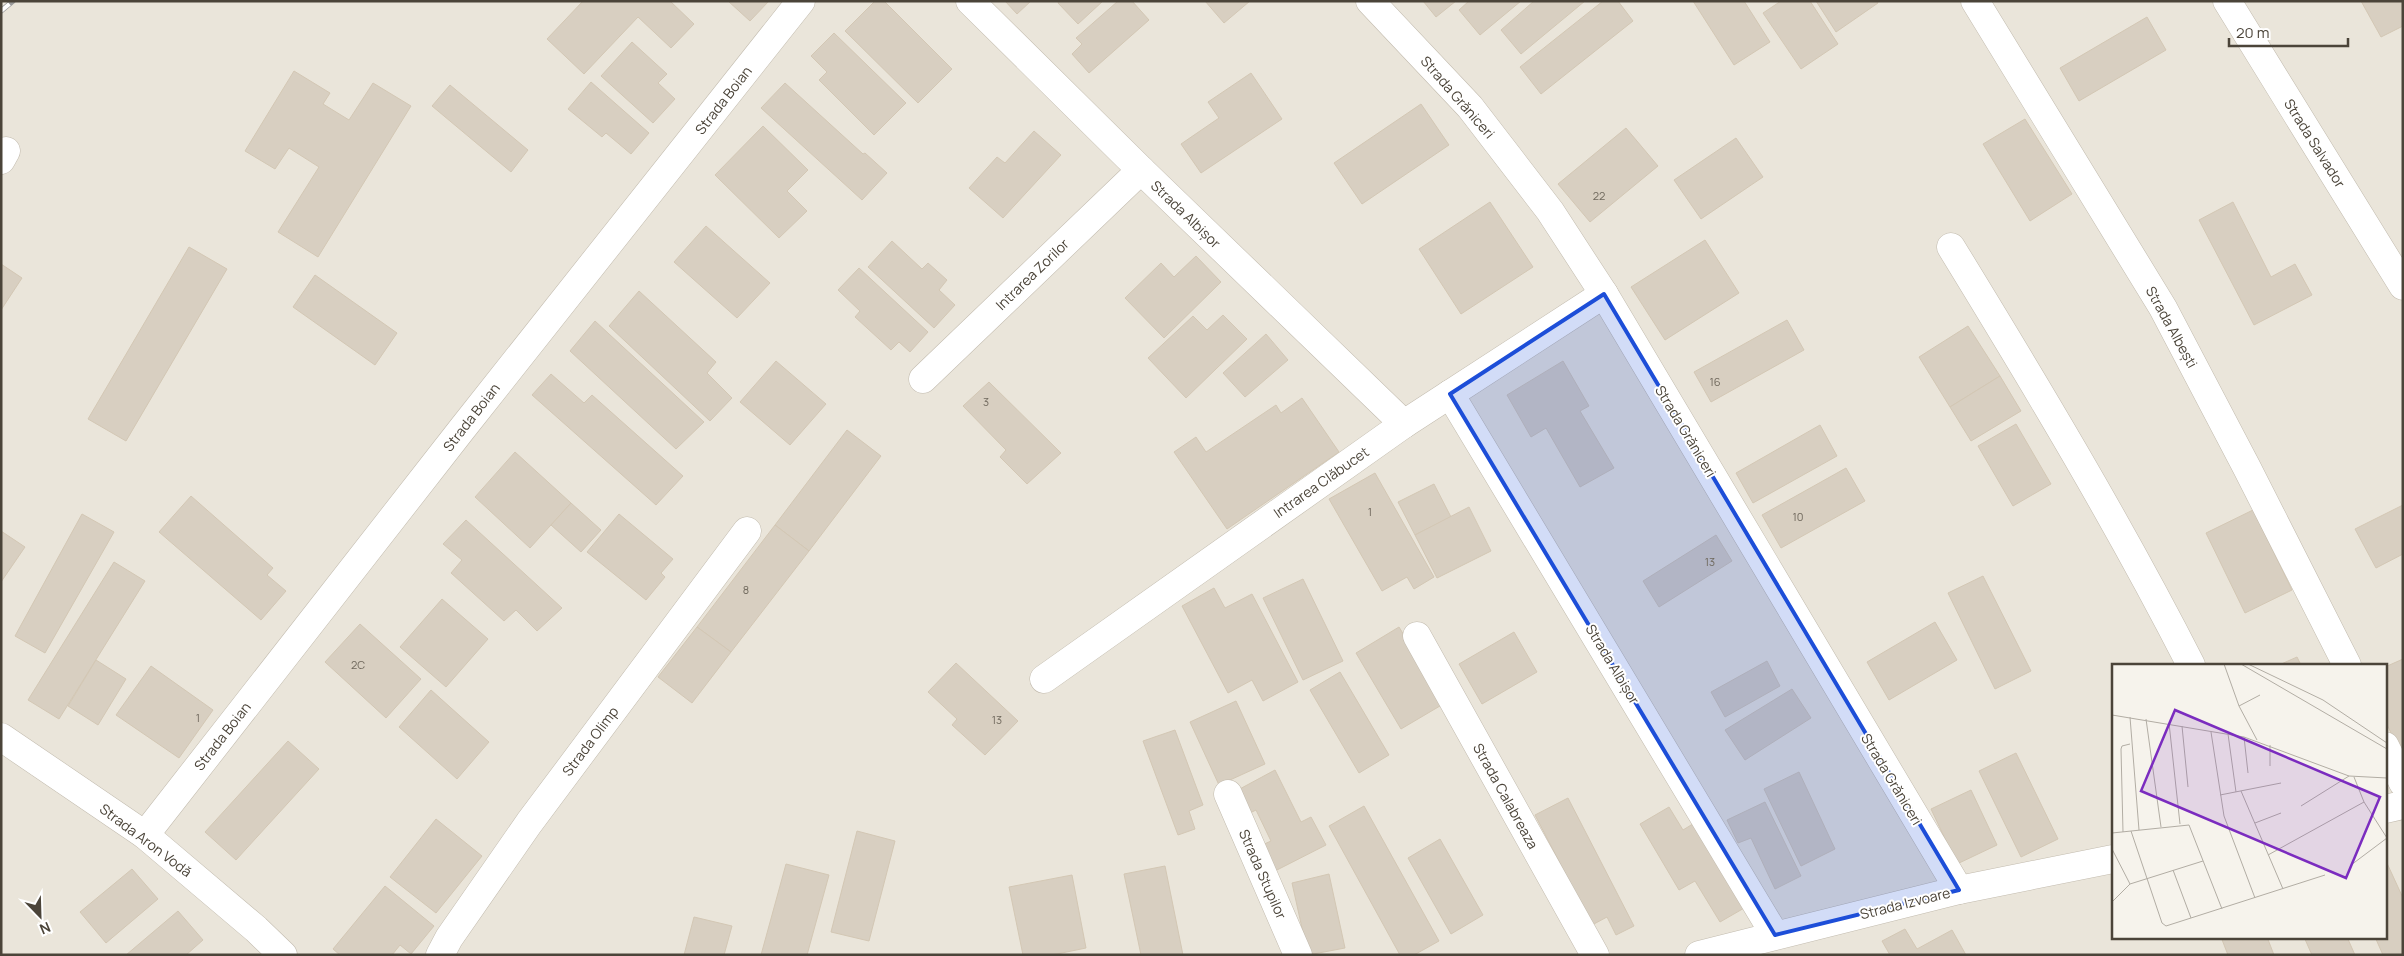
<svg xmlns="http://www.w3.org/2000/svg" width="2404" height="956" font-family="Manrope,sans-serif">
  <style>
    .residential { fill: #eae5da; fill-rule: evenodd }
    .building { fill: #d8cfc1; stroke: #d3c7b4 }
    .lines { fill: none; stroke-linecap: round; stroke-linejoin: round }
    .minor-casing { stroke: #c2bbae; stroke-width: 29 }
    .tertiary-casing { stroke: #c2bbae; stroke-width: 29 }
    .minor { stroke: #fff; stroke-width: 28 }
    .tertiary { stroke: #fff; stroke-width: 28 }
    .rail-casing { stroke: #9a9a9a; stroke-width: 5.5 }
    .rail { stroke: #fff; stroke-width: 4; stroke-dasharray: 11; stroke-linecap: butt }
    .marked { fill: #1d4ed8; fill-opacity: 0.2; stroke: #1d4ed8; stroke-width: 4; stroke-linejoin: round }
    .labels { text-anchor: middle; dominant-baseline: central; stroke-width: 4; stroke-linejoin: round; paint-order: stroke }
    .number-label { font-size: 11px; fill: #6e675b }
    .street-label { font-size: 14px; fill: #4b4439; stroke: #fff }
    .inset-road { fill: none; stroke: #b2ada4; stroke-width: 1 }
    .view { fill: #7b2cbf; fill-opacity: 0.15; stroke: #7b2cbf; stroke-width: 2.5 }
    .inset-edge { fill: none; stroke: #4b4439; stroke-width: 2.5 }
  </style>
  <rect width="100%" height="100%" fill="#f6f3ec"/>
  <path class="residential" d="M1,1H2403V955H1ZM2113,665H2385V937H2113Z"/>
  <g class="building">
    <path d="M583,1H670L694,24L671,48L638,17L584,74L547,39Z"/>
    <path d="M728,1H769L750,21Z"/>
    <path d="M875,1H884L952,69L918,103L845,31Z"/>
    <path d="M1005,1H1031L1017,14Z"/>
    <path d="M1059,1H1103L1078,24L1058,3Z"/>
    <path d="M1118,1H1132L1149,20L1089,73L1072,54L1082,44L1076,38Z"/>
    <path d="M1205,1H1250L1224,23Z"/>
    <path d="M1423,1H1456L1436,17Z"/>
    <path d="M1469,1H1521L1480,35L1459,10Z"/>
    <path d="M1534,1H1585L1521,54L1501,30Z"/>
    <path d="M1603,1H1618L1633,21L1541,94L1520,67Z"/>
    <path d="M1693,1H1744L1770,42L1734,65Z"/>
    <path d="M1781,1H1810L1838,44L1801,69L1763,13Z"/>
    <path d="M1816,1H1877L1878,3L1836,32Z"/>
    <path d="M2361,1H2403V26L2381,37Z"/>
    <path d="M2147,17L2166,50L2079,101L2060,68Z"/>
    <path d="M834,33L906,103L874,135L819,80L827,72L811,56Z"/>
    <path d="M632,42L667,74L658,83L675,99L653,123L601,76Z"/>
    <path d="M294,71L330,93L323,104L349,120L373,83L411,106L318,257L278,232L319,167L289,148L275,169L245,151Z"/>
    <path d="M1251,73L1282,119L1201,173L1181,144L1219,118L1208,102Z"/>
    <path d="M591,82L649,133L631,154L606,133L602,137L568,109Z"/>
    <path d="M785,83L863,154L865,153L887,173L862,200L761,108Z"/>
    <path d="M450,85L528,150L511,172L432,106Z"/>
    <path d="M1421,104L1449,145L1362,204L1334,163Z"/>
    <path d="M2025,119L2072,194L2030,221L1983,144Z"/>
    <path d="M763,126L808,170L787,191L807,211L779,238L715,175Z"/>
    <path d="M1626,128L1658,166L1590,222L1558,184Z"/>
    <path d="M1034,131L1061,155L1003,218L969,188L997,157L1005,163Z"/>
    <path d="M1736,138L1763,177L1701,219L1674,180Z"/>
    <path d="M1490,202L1533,267L1461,314L1419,249Z"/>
    <path d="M2233,202L2271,277L2295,264L2312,295L2254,325L2199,220Z"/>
    <path d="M706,226L770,283L737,318L674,262Z"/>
    <path d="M1705,240L1739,293L1665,340L1631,287Z"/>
    <path d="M892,241L922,269L928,263L947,280L939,290L955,305L934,328L868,267Z"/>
    <path d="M189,247L227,269L126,441L88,419Z"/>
    <path d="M1196,256L1221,282L1164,338L1125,298L1161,263L1174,277Z"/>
    <path d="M1,264L22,278L1,310Z"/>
    <path d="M859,268L928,332L910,352L899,342L891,350L855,317L860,311L838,290Z"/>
    <path d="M315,275L397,333L375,365L293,307Z"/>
    <path d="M639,291L716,362L707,373L732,398L710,421L609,326Z"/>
    <path d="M1223,315L1247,339L1186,398L1148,358L1193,316L1207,330Z"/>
    <path d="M1787,320L1804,350L1711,402L1694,372Z"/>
    <path d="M595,321L704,422L676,449L570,351Z"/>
    <path d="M1968,326L2000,376L1950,407L1919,357Z"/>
    <path d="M1266,334L1288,360L1245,397L1223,373Z"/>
    <path d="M776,361L826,404L790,445L740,402Z"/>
    <path d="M1563,361L1589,406L1580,411L1614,468L1580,487L1546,428L1531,437L1507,395Z"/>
    <path d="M551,374L584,403L592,395L683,476L656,505L532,395Z"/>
    <path d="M2000,376L2021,411L1971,441L1950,407Z"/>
    <path d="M989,382L1061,453L1027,484L1000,457L1006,450L963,406Z"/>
    <path d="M1302,398L1339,452L1227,529L1174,452L1196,437L1206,452L1276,405L1281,413Z"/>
    <path d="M2016,424L2051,484L2013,506L1978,446Z"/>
    <path d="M1820,425L1837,456L1753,503L1736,473Z"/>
    <path d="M847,430L881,456L809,551L775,525Z"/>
    <path d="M515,452L571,503L530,548L475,497Z"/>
    <path d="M1846,468L1865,501L1781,548L1762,515Z"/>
    <path d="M1375,473L1434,577L1414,589L1407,577L1382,591L1329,499Z"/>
    <path d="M1434,484L1451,517L1415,535L1398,502Z"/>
    <path d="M191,496L273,568L267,575L286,591L261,620L159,532Z"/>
    <path d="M571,503L601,530L581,552L551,525Z"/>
    <path d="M2403,505V554L2376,568L2355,529Z"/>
    <path d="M1469,507L1491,551L1437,578L1415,535Z"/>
    <path d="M2253,510L2292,590L2245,613L2206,533Z"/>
    <path d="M82,514L114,532L45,653L15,636Z"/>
    <path d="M619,514L673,559L661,573L665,577L646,600L587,552Z"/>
    <path d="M466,520L562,608L537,631L516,610L504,621L451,573L462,560L443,544Z"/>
    <path d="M775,525L809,551L731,652L697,627Z"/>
    <path d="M1,531L25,547L1,582Z"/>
    <path d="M1716,535L1732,561L1659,607L1643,581Z"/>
    <path d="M114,562L145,581L59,719L28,700Z"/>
    <path d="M1983,576L2031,671L1995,689L1948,593Z"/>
    <path d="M1303,579L1343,661L1303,680L1263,598Z"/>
    <path d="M1214,588L1225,608L1252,594L1298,682L1263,701L1252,680L1228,693L1182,606Z"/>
    <path d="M442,599L488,639L446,687L400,647Z"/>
    <path d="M1935,622L1957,660L1889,700L1867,662Z"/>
    <path d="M360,624L421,679L386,718L325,662Z"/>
    <path d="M697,627L731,652L692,703L658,677Z"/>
    <path d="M1399,627L1445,703L1401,729L1356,653Z"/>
    <path d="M1514,632L1537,672L1482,704L1459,664Z"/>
    <path d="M2297,657L2301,665H2279Z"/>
    <path d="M2403,659V759L2385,720V667Z"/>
    <path d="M96,660L126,679L98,725L68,706Z"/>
    <path d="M1767,661L1780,686L1725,717L1711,692Z"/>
    <path d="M956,663L1018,721L985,755L952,725L957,719L928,692Z"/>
    <path d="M151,666L213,710L179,758L116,715Z"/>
    <path d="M1340,672L1389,755L1359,773L1310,690Z"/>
    <path d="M1792,689L1811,718L1745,760L1725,730Z"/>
    <path d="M431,690L489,742L457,779L399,727Z"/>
    <path d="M1236,701L1265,764L1219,785L1190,722Z"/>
    <path d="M1175,730L1203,805L1189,811L1195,829L1178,835L1143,741Z"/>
    <path d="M288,741L319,769L236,860L205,832Z"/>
    <path d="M2016,753L2058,839L2021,857L1979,771Z"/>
    <path d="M1275,770L1301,822L1311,817L1326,845L1273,872L1260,846L1271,841L1256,810L1248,814L1236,791Z"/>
    <path d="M1799,772L1835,849L1801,866L1764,789Z"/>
    <path d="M1971,790L1997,845L1957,864L1931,809Z"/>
    <path d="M1568,798L1634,926L1616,935L1607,917L1592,925L1535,815Z"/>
    <path d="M1765,802L1801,876L1775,889L1751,838L1738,843L1727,820Z"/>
    <path d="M1364,806L1439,941L1414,955H1400L1329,826Z"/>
    <path d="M1669,807L1683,830L1696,822L1746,907L1720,922L1695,881L1679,890L1640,824Z"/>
    <path d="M436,819L482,856L436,913L390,877Z"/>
    <path d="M857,831L895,841L869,941L831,932Z"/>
    <path d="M1440,839L1483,915L1451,934L1408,858Z"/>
    <path d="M2386,861L2403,898V955H2383L2375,937H2385Z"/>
    <path d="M786,864L829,875L807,955H761Z"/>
    <path d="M1165,866L1183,955H1141L1124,874Z"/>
    <path d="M132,869L158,899L106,943L80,912Z"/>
    <path d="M1329,874L1345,948L1308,955L1292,883Z"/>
    <path d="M1072,875L1086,948L1052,955H1023L1009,887Z"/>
    <path d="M385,886L434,926L411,954L400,945L392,955H340L333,949Z"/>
    <path d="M178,911L203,940L186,955H126Z"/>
    <path d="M694,917L732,926L724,955H684Z"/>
    <path d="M1905,929L1917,949L1952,930L1966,955H1890L1882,941Z"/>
    <path d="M2221,937H2267L2274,955H2228Z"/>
    <path d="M2304,937H2347L2355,955H2312Z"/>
  </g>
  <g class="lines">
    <g class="minor-casing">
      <g id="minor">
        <path d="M970,1L1141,170L1404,424"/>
        <path d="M1370,1L1470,107L1550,211L1604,294L1959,890"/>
        <path d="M1975,1L2163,308L2247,468L2347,665"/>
        <path d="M2227,1L2403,286"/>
        <path d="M1,160L6,151"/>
        <path d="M1951,247C2035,384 2118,522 2191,665"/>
        <path d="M923,379L1141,170"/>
        <path d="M1450,394L1775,935"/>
        <path d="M1417,636L1595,955"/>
        <path d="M1044,679L1404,424L1604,294"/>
        <path d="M1,737L145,835L256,929L283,955"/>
        <path d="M2385,746L2403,783"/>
        <path d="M1228,794L1298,955"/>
        <path d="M145,835L462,429L801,1"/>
        <path d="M440,955L449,938L529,823L747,531"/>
      </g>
    </g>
    <g class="tertiary-casing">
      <g id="tertiary">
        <path d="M2385,809L2403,805"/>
        <path d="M1699,955L1959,890L2113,859"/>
      </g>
    </g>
    <use href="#minor" class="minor"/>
    <use href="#tertiary" class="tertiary"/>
    <g class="rail-casing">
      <path id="rail" d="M1,11L13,1"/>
    </g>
    <use href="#rail" class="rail"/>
  </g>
  <path class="marked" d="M1604,294L1959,890L1775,935L1450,394Z"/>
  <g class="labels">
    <g class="number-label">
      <text x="1599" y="195">22</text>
      <text x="1715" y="381">16</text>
      <text x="986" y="401">3</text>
      <text x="1370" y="511">1</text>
      <text x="1798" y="516">10</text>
      <text x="1710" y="561">13</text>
      <text x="746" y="589">8</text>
      <text x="358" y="664">2C</text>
      <text x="198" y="717">1</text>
      <text x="997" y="719">13</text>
    </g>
    <g class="street-label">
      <text transform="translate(1458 97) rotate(49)">Strada Grăniceri</text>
      <text transform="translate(723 100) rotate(-52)">Strada Boian</text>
      <text transform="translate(2315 143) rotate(58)">Strada Salvador</text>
      <text transform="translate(1186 214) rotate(44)">Strada Albișor</text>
      <text transform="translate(1032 274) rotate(-44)">Intrarea Zorilor</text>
      <text transform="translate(2172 327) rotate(61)">Strada Albești</text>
      <text transform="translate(471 417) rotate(-52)">Strada Boian</text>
      <text transform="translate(1686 431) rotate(59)">Strada Grăniceri</text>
      <text transform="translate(1321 482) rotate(-35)">Intrarea Clăbucet</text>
      <text transform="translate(1613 664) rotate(59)">Strada Albișor</text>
      <text transform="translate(222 736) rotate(-52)">Strada Boian</text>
      <text transform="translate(590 741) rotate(-53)">Strada Olimp</text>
      <text transform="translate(1892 779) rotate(59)">Strada Grăniceri</text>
      <text transform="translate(1506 796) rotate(61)">Strada Calabreaza</text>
      <text transform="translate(146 840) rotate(37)">Strada Aron Vodă</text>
      <text transform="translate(1263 874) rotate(66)">Strada Stupilor</text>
      <text transform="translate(1905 903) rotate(-14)">Strada Izvoare</text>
    </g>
  </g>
  <g transform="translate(2112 664)">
    <rect width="275" height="275" fill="#f6f3ec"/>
    <path class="inset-road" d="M112,0L127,42L145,76M129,0L275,85M136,0L211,36L275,79M127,42L148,31M0,51L132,73L237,112L275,114M18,53L27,166M34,55L49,163M57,59L68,160M70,62L76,123M99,68L112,152L143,234M116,70L124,128M132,73L136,109M158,81V102M242,113L252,138L275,174M129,127L171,225M108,131L169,119M189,142L237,112M143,159L169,149M19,167L50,259L54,262L213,211M11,168L9,85L10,82L18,80M0,169L77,161L110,245M0,185L18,220M156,191L252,138M239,201L275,174M61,206L79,254M0,238L18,220L91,197"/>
    <path class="view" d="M63,46L268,133L234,214L29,127Z"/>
    <rect width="275" height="275" class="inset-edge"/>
  </g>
  <rect width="2404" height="956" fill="none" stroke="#4b4439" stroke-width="5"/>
  <g transform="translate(40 916) rotate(157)" stroke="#ffffff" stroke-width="4" paint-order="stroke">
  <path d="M0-4L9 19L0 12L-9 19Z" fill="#4b4439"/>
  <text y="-8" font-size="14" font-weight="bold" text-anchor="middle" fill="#4b4439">N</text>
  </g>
  <path d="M2229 38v8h119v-8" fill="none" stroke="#4b4439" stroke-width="2.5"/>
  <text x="2236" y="38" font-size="15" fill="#4b4439" stroke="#ffffff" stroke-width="4" paint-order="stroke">20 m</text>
</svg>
